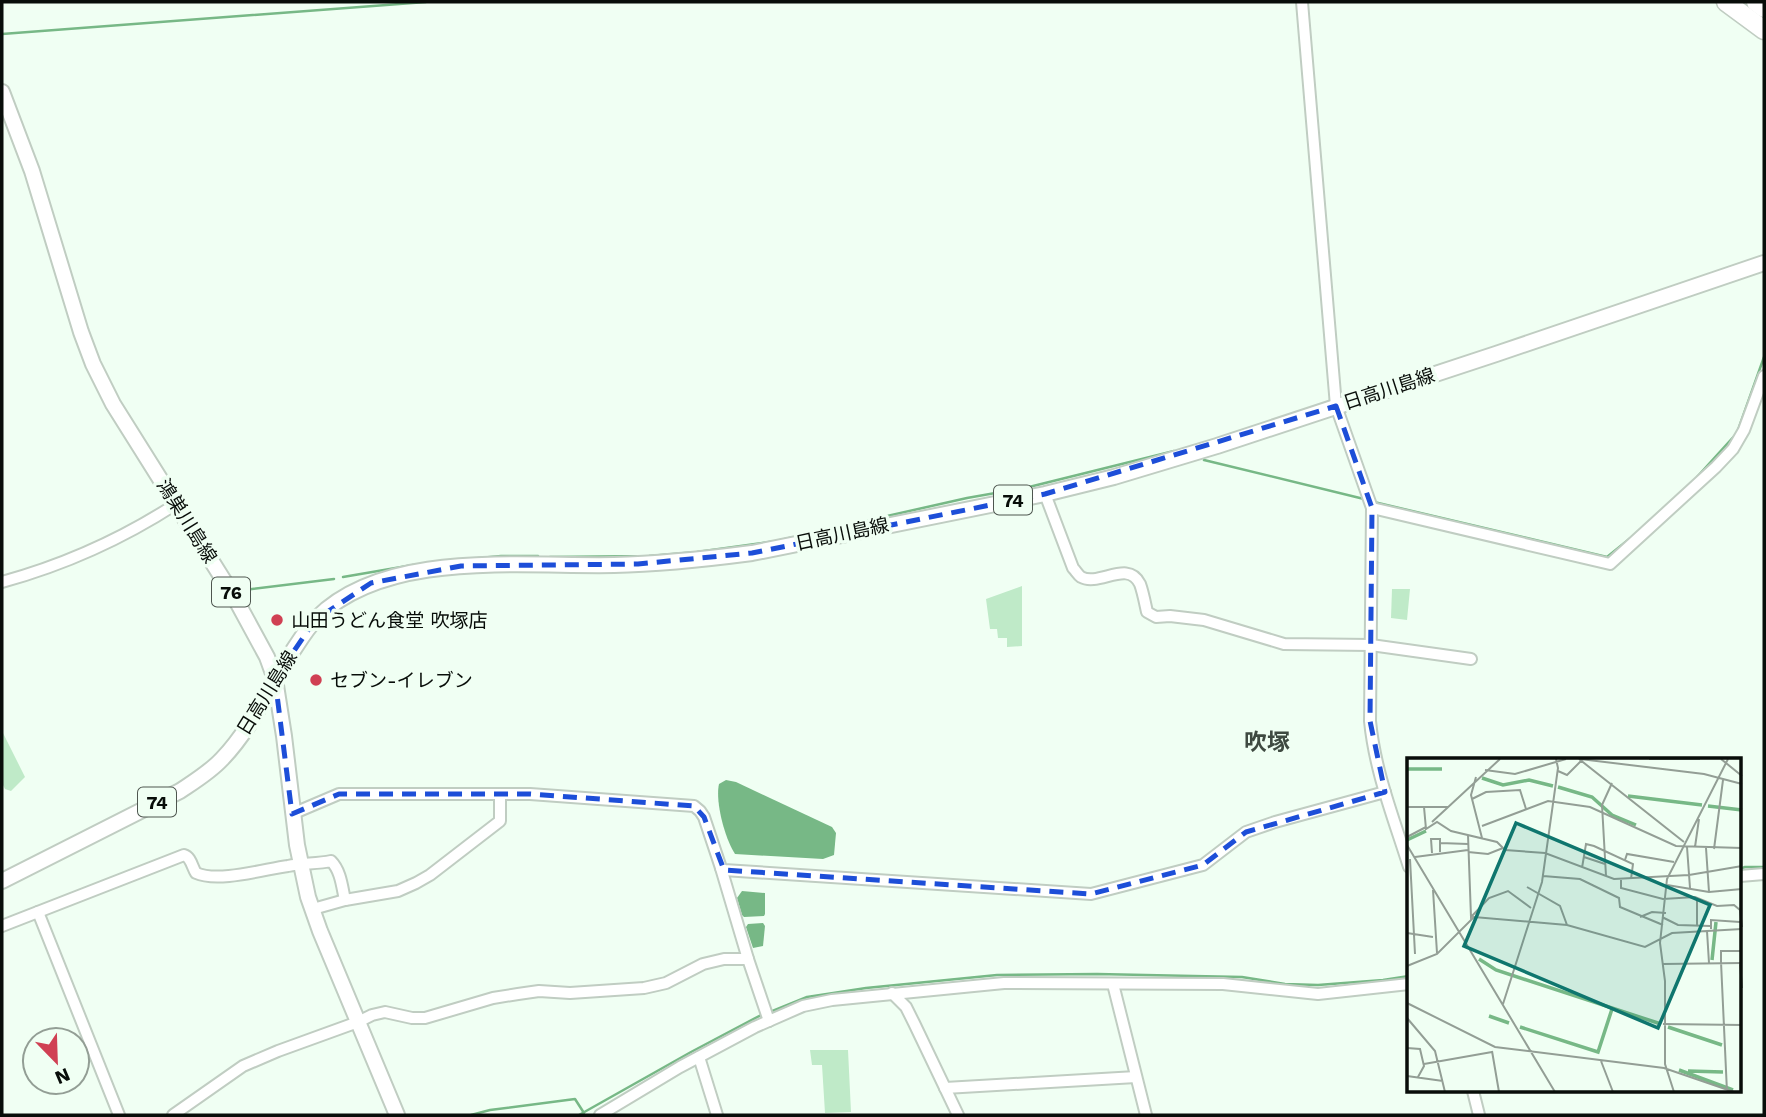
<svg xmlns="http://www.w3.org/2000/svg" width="1766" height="1117" font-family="'Work Sans','Noto Sans JP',sans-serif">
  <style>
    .green { fill: #bfeac8 }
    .water { fill: #77b886 }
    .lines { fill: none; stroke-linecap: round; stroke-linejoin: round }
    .stream { stroke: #77b886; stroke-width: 2.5 }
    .minor-casing { stroke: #c0cdc2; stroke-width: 14 }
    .major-casing { stroke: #c0cdc2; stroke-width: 18 }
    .highway-casing { stroke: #c0cdc2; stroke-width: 21 }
    .minor { stroke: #fff; stroke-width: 10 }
    .major { stroke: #fff; stroke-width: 14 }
    .highway { stroke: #fff; stroke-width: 18 }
    .marked { fill: none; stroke: #1d4ed8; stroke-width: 5; stroke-dasharray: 14 9; stroke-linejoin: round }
    .poi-dot { fill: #d04053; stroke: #f0fff3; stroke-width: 2.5 }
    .labels { text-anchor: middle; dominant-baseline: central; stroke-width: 7; stroke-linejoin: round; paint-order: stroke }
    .shield { fill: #f0fff3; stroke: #4e564f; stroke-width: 2 }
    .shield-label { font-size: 18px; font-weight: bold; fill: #080d09 }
    .street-label { font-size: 19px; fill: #080d09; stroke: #f0fff3 }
    .poi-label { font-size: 19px; fill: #080d09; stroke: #f0fff3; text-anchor: start }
    .quarter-label { font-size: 23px; font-weight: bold; fill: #3f4a41; stroke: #f0fff3 }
    .inset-river { fill: none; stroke: #77b886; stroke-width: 3.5 }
    .inset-road { fill: none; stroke: #939e95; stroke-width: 2 }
    .view { fill: #0f766e; fill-opacity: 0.15; stroke: #0f766e; stroke-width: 3.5 }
    .inset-edge { fill: none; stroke: #080d09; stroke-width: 3.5 }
  </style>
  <rect width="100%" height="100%" fill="#f0fff3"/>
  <g class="green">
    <path d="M1022,586V646L1007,647V638H998L997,629H990L986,599Z"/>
    <path d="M1392,589H1410L1407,620L1391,618Z"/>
    <path d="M2,731L25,777L11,791L5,789L2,783Z"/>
    <path d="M810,1050H848L851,1112L825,1113L822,1065H812Z"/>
  </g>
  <g class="water">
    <path d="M726,780L736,782L832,827L836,833L834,855L823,859L735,854C725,839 715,802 719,784Z"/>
    <path d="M742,891L765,893V914L764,916L744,917L742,915L737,898Z"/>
    <path d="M763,923L765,926L763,946L753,948L746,927L748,924Z"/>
  </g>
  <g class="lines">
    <g class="stream">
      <path d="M2,34L426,2"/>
      <path d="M1204,460L1364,499"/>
      <path d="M1697,477L1737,433L1764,357"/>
      <path d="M1374,502L1607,557L1633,536"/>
      <path d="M550,557L649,556L697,552L776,541L967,498L1029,487L1174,451"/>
      <path d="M458,560L501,556H538"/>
      <path d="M343,577L413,565"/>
      <path d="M244,590L334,579"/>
      <path d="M1740,869L1745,867H1764"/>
      <path d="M770,1012L807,997L866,988L997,975L1097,974L1242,977L1285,984L1318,985L1383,980L1409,976"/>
      <path d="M471,1115L490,1110L575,1099L584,1113"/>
      <path d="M579,1115L691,1052L763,1014"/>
    </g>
    <g class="minor-casing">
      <g id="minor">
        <path d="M1302,2L1336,406L1372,508L1370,721C1375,772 1394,819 1409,867"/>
        <path d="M1045,494L1073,568C1076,571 1078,575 1081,577C1099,587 1128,559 1140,584C1143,592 1145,603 1147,612L1156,617L1170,616L1204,620L1284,644L1371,645L1471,659"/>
        <path d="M1372,508L1610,564L1716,467L1733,449L1744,430L1764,376"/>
        <path d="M2,582C64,565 122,539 176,504"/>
        <path d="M292,814L339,794H530L694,806L700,811L704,817L721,868L724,870L1091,894L1203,865L1246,832L1275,822L1385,792"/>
        <path d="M721,868L748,959"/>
        <path d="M1740,876L1764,874"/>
        <path d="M313,909L345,900L398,891L416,883L430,875L500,821V795"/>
        <path d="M38,912L119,1115"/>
        <path d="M2,926L184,855C191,857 192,867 196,873C218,883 265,869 288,866C302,863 317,864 331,861C341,871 342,887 345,900"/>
        <path d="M1113,984L1146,1115"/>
        <path d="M892,993L906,1007L914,1023L958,1115"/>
        <path d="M699,1057L717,1115"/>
        <path d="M945,1088L1136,1077"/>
        <path d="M1473,1091L1479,1115"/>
        <path d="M173,1115L243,1066L278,1051L358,1022L372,1015L385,1012L412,1018H425L493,998L518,994L539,991L570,993L644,988L666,983L703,964L724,959H748L769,1021"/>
        <path d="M600,1115L680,1067L755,1027L803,1006L832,1000L1004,983L1223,984L1318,994L1409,984"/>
      </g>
    </g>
    <g class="major-casing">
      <g id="major">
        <path d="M2,92L32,171L81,332L93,364L113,404L236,600L267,657L275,679L284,736L297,845L308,897L320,931L397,1115"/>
        <path d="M2,881L180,791C195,781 210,772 222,759C249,731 266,694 286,661C296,647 305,630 317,618C386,549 524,567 614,565C660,564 706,559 752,553L1045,494L1114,477L1217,446L1496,354L1764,263"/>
      </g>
    </g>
    <g class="highway-casing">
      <g id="highway">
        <path d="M1726,2L1764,30"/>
        <path d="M1756,2L1764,8"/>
      </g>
    </g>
    <use href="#minor" class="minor"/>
    <use href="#major" class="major"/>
    <use href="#highway" class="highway"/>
  </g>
  <path class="marked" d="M1336,406L1372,508L1370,721L1385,792L1246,832L1203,865L1091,894L724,870L704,817L694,806L530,794H339L292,814L275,679L315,620L371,583L461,566L638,564L752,553L1045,494Z"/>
  <g class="poi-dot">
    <circle cx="277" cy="620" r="7"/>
    <circle cx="316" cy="680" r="7"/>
  </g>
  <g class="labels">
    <g class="shield">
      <rect x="994" y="485.5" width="38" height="29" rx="5"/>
      <rect x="212" y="577.5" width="38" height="29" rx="5"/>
      <rect x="138" y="787.5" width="38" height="29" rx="5"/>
    </g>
    <g class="shield-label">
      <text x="1013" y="500">74</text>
      <text x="231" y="592">76</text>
      <text x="157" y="802">74</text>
    </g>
    <g class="street-label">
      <text transform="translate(1389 389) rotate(-18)">日高川島線</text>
      <text transform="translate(187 521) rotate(58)">鴻巣川島線</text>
      <text transform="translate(842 534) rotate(-12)">日高川島線</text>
      <text transform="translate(267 693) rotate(-58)">日高川島線</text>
    </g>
    <g class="poi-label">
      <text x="291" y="620">山田うどん食堂 吹塚店</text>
      <text x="330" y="680">セブン-イレブン</text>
    </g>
    <g class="quarter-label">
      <text x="1267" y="742">吹塚</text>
    </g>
  </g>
  <g transform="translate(1407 758)">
    <rect width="334" height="334" fill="#f0fff3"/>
    <path class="inset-river" d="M0,11H35M75,20L96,27L122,22L146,28M151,29L185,39L205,57L229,67M221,38L295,47M301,48L335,52M0,82L19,73M72,201L89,212L254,266M305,202L309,164M82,258L102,265M113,269L191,294L205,251M261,269L315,287M272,312L326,332M281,313L316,314"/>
    <path class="inset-road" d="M172,1L277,84M173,1L297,16L335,26M242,1H293M314,1L335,18M78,12L108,16L159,1M151,13L160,17L174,3M69,19L64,37L75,80M65,41L79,34L113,32L119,51M0,49H41M17,49L19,71L30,64L44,73L90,84L98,92L138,95L207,121L282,117L335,108M25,64L93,1M75,68L141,43L183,49L269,88L335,90M61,77L64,159L82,140L101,133L124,150M0,79L19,69M33,85L61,86M0,87L148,334M280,89L283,130M288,89L292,61M299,90L302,134M307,91L316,22M61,94L81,96L96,90M25,95L24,81H33V94M8,99L61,92M177,99L198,106M3,101L8,196M218,102L220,96L267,104M175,110L179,86L187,88L226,106L224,121M136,118L173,121L212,140L213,149L256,167M199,118L195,47L205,25M214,122V130L256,141L288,139L310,148L327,147L333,152L335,169M260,127L302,134L335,131M120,129L153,148L160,167M26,132L30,195M233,159L245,154L259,155M255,159L271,167L303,168M290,168V139M304,171V162L333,164M300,173L302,205M0,175L26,179M314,204L320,334M314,204V193H333M333,205L335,230M256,206L335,205M0,208L30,196L67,159L160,167L238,189L265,175L335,171M0,245L88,289L257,310L327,334M96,246L135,124L151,10L149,1M0,260L28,293L38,334M256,266L335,267M0,290L13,291L17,308L11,319M85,293L92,334M194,303L206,334M17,306L85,294M0,318L36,323M267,334L258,306V223L253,185L260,121L321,1"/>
    <path class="view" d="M109,65L303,147L251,270L57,188Z"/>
    <rect width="334" height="334" class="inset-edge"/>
  </g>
  <rect width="1766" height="1117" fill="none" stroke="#080d09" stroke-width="7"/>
  <g transform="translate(56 1061) rotate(157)"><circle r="33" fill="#f0fff3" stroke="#939e95" stroke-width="2"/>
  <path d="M0-5L12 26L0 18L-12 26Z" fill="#d04053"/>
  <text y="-10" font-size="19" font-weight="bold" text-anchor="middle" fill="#080d09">N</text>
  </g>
</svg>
